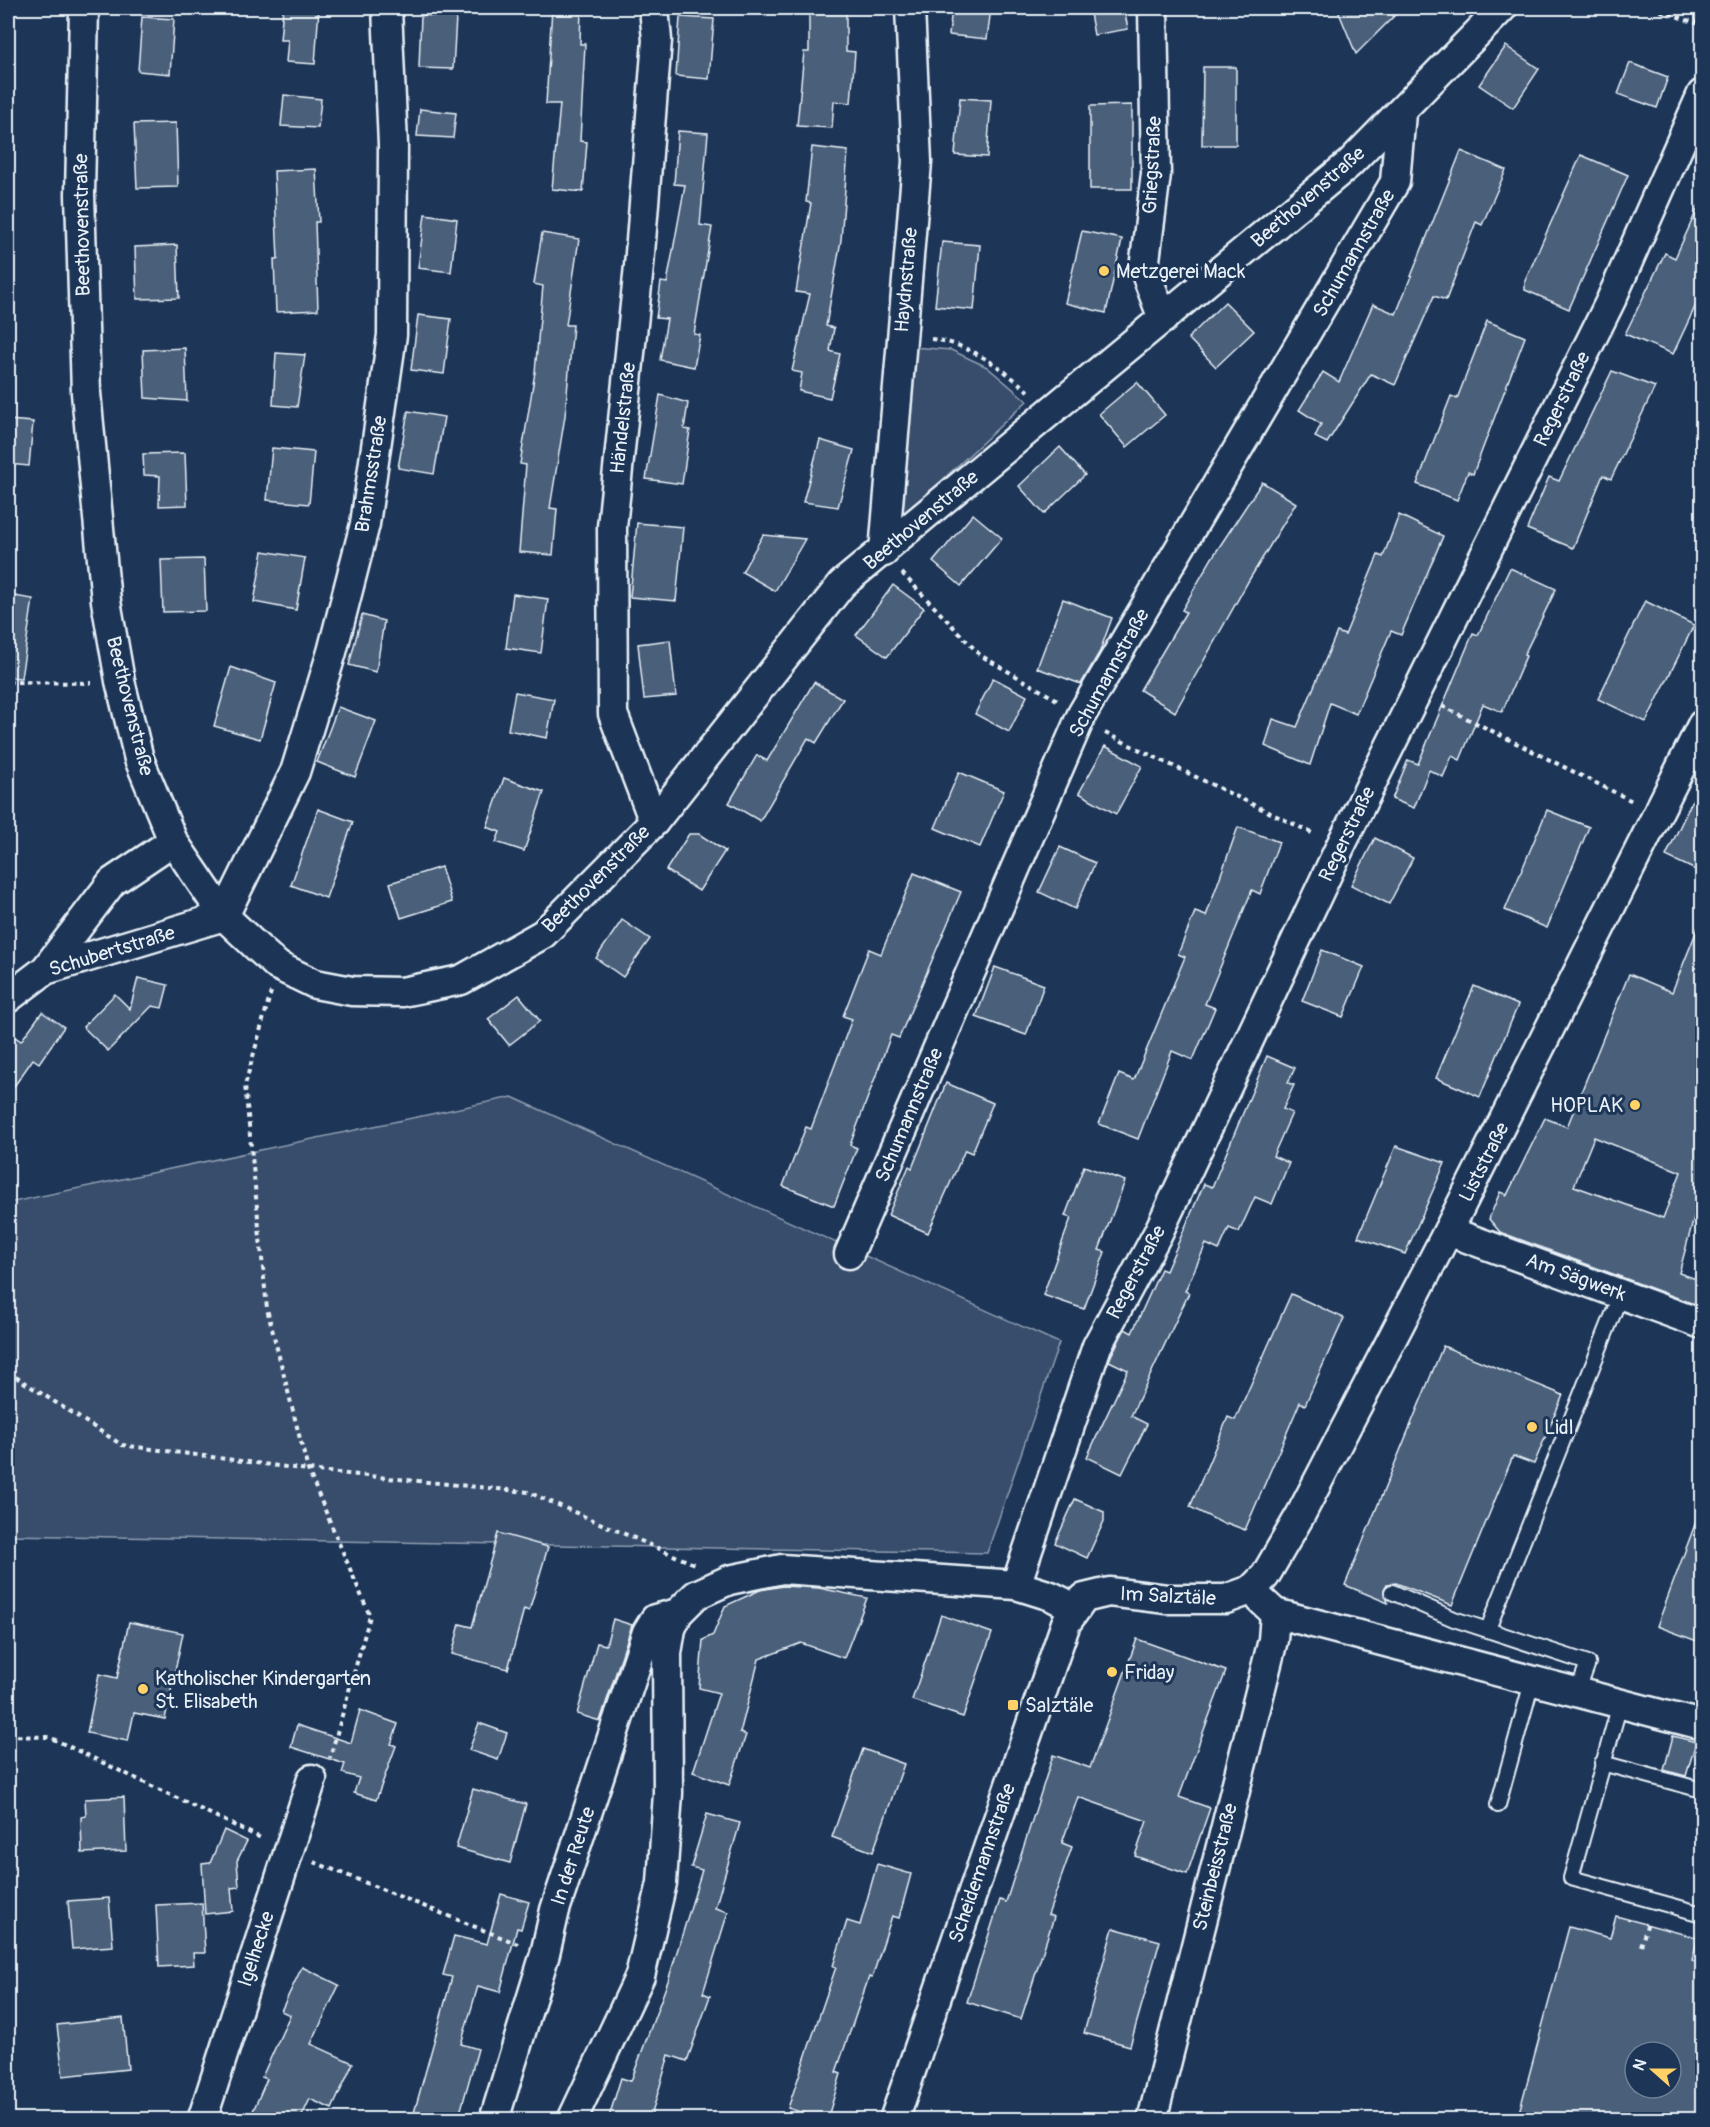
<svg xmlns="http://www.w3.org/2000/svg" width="1710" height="2127" font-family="Pangolin,sans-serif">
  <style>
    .green { fill: #374d6c; stroke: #909fb2; stroke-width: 1.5 }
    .building { fill: #495e7a; stroke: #e8f1f8; stroke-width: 1.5; fill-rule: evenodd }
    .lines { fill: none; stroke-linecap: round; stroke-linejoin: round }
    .lane-casing { stroke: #e8f1f8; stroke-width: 18 }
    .street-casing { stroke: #e8f1f8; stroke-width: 33 }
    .path { stroke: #e8f1f8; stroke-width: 4; stroke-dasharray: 4.5 4.5; stroke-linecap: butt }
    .lane { stroke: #1d3557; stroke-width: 14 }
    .street { stroke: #1d3557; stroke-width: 28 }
    .poi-dot { fill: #ffd166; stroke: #1d3557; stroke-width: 2 }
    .labels { text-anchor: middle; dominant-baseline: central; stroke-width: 6; stroke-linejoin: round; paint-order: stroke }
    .street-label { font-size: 20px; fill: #e8f1f8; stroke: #1d3557 }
    .poi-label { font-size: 20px; fill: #e8f1f8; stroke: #1d3557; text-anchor: start }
  </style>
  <rect width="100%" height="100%" fill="#1d3557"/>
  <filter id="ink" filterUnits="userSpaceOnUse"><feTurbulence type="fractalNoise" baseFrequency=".0167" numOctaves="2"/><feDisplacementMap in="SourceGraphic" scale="12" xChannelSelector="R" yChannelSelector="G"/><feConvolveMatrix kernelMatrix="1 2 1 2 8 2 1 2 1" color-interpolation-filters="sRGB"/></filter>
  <g filter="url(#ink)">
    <g class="green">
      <path d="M912,347L951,350L987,367L1027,401L891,528Z"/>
      <path d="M512,1097L1059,1343L987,1553L8,1535V1203Z"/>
    </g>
    <g class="building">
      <path d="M283,8H319L315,64L286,62L288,40H280Z"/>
      <path d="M552,8H581L580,44H585L580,141L587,142L583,192L552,189L560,104H546Z"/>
      <path d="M809,8H846V51L855,52L851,103L834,101L832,128L797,126L804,52H809Z"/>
      <path d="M952,8H991L987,39L949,35Z"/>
      <path d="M1089,8H1124L1128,29L1094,35Z"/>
      <path d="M1337,8H1402L1356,54Z"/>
      <path d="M421,15L456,17L453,69L419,68Z"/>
      <path d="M142,17L174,19L170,74L138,71Z"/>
      <path d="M680,17L714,19L709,79L676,76Z"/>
      <path d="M1506,46L1539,69L1513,108L1479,85Z"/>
      <path d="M1630,63L1668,77L1657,108L1618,94Z"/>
      <path d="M1203,67H1236V145H1202Z"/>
      <path d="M284,95L321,99L318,128L281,126Z"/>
      <path d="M960,98L991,100L987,157L955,155Z"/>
      <path d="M1132,105V189H1090V106Z"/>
      <path d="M420,109L456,113L453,138L417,136Z"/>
      <path d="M176,123L178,187L137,188L134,124Z"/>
      <path d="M678,131L708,133L700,225L712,227L694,334L700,335L694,367L660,360L667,319L656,318L661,282L667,283L685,185L674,184Z"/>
      <path d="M812,147L848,151L841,240L826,326L834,328L830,351L840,354L830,398L799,391L802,373L792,371L810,294L796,292L811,203L806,202Z"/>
      <path d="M1461,151L1506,170L1482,225L1476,222L1446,300L1434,296L1395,385L1371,374L1327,443L1315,437L1321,424L1299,410L1323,372L1339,382L1373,304L1396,314Z"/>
      <path d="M1581,155L1628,175L1569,309L1525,290V281Z"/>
      <path d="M316,169L319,222H315L318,310L276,312L274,259H278L274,171Z"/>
      <path d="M1702,199V292L1673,354L1625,334L1665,253L1675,258Z"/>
      <path d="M425,214L457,219L451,272L418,268Z"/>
      <path d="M1082,231L1122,239L1106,313L1065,303Z"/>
      <path d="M542,233L579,239L566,325H573L565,416L550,508L557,509L553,555L519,552L526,465L520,464L535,372L543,286L534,284Z"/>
      <path d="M942,242L980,245L974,310L935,306Z"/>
      <path d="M177,245L179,298L137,299L135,247Z"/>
      <path d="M1225,302L1254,331L1216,367L1188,338Z"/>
      <path d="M418,315L451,319L444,374L411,370Z"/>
      <path d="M1487,321L1525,337L1473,474L1468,472L1457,500L1417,484L1451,396L1457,399Z"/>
      <path d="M185,348L187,401L145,398L143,350Z"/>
      <path d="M276,353L305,355L297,407L273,405Z"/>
      <path d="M1612,371L1655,387L1611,479L1603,475L1573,548L1527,529L1549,477L1559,481Z"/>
      <path d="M1137,382L1165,415L1127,447L1099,414Z"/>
      <path d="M660,395L688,403L684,429L690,430L682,484L646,479Z"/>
      <path d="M408,411L444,417L434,474L398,468Z"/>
      <path d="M8,420L33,422L29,466L8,464Z"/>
      <path d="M820,440L854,450L838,507L803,502Z"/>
      <path d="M1060,447L1085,475L1044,514L1019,486Z"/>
      <path d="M272,448L314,452L309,504L267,500Z"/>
      <path d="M185,453L187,505L159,506L160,476L144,475L143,454Z"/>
      <path d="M1262,482L1296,503L1249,580L1175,712L1140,690L1186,612L1182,610L1212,558Z"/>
      <path d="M973,514L1002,538L961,586L933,562Z"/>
      <path d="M1399,515L1443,536L1401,635L1391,631L1356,714L1330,703L1310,765L1265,746L1273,719L1297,727L1337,632L1345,635L1378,555L1383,557Z"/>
      <path d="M637,523L683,527L676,601L630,597Z"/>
      <path d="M763,535L805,539L775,591L742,572Z"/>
      <path d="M263,551L305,558L296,610L254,602Z"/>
      <path d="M204,559L206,611L163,612L161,560Z"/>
      <path d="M1510,568L1556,589L1524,655L1526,656L1502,712L1483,704L1460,760L1452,756L1443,777L1429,770L1414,808L1392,799L1408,760L1418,764L1473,633L1478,635Z"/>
      <path d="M893,585L924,608L887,657L856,635Z"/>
      <path d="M513,594L548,599L541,653L506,648Z"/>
      <path d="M8,595L33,599L21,678L8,677Z"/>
      <path d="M1063,599L1112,618L1100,651L1081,684L1037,668Z"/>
      <path d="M1645,601L1694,625L1646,722L1598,699Z"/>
      <path d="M362,615L384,621L376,672L349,665Z"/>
      <path d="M670,640L676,696L644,699L638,644Z"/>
      <path d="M231,667L276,683L260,739L214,726Z"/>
      <path d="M993,678L1027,696L1009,732L975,714Z"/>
      <path d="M814,682L843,699L816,743L808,738L760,821L729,803L757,755L767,761Z"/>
      <path d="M515,692L554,699L547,738L508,730Z"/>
      <path d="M338,707L376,721L355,777L317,762Z"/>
      <path d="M1105,746L1142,766L1116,814L1079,793Z"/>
      <path d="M959,772L1004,791L980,847L935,828Z"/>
      <path d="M504,778L544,792L524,851L496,842L500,832L487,827Z"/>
      <path d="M1702,780V873L1666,856Z"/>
      <path d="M318,809L353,822L326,898L291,885Z"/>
      <path d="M1547,810L1589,827L1547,928L1505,910Z"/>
      <path d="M1238,827L1279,842L1260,894L1252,890L1205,1004L1215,1008L1193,1060L1172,1051L1138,1139L1099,1124L1119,1074L1134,1080L1185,957L1178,954L1195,912L1206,916Z"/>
      <path d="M689,834H699L725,851L699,891L666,870Z"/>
      <path d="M1375,838L1413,858L1389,904L1351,885Z"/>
      <path d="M1060,847L1095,863L1075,909L1039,892Z"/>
      <path d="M441,867L452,902L401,918L390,883Z"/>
      <path d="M914,873L961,892L899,1038L891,1035L850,1145L857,1148L834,1206L783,1186L806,1127L811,1129L852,1019L843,1016L869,949L881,954Z"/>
      <path d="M622,920L650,939L623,977L596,958Z"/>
      <path d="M1701,920L1702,1213L1696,1210L1679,1273L1702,1281V1307L1500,1232L1489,1219L1500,1192L1507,1195L1545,1118L1567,1127L1629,974L1672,992ZM1594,1137L1681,1172L1663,1218L1574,1186Z"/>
      <path d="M1322,950L1364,967L1343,1017L1302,1001Z"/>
      <path d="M995,967L1044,985L1026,1035L976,1017Z"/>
      <path d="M138,978L168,985L162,1008L152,1006L108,1051L83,1027L115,994L130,1009Z"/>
      <path d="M1474,986L1518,1005L1480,1097L1436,1078Z"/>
      <path d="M519,995L540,1021L509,1045L488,1019Z"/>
      <path d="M42,1012L64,1027L39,1063L33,1059L8,1095V1032L21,1041Z"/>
      <path d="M1267,1056L1295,1068L1288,1083L1294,1085L1283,1109L1292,1113L1273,1156L1289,1163L1272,1204L1255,1197L1239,1232L1229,1228L1219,1250L1206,1244L1185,1291L1189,1293L1131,1416L1147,1424L1122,1474L1087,1457L1128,1370L1109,1361L1111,1356L1125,1329L1132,1333L1161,1269L1166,1271L1204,1184L1212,1187Z"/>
      <path d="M946,1083L993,1103L972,1153L965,1150L928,1233L888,1215L909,1166L912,1168Z"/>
      <path d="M1396,1146L1445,1163L1405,1254L1358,1237Z"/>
      <path d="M1084,1166L1125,1181L1099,1250L1105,1252L1084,1309L1043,1295L1071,1218L1065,1216Z"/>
      <path d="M1291,1294L1344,1318L1305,1405L1300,1402L1245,1530L1227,1523L1226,1525L1190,1507L1228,1417L1235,1420Z"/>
      <path d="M1443,1346L1563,1395L1534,1464L1513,1456L1452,1605L1396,1583L1387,1584L1384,1589L1388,1603L1345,1585Z"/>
      <path d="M1075,1499L1104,1512V1521L1087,1558L1055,1543Z"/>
      <path d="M1700,1511L1702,1512V1643L1657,1626Z"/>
      <path d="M498,1533L548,1547L529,1611L524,1609L508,1669L452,1654L460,1624L472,1627Z"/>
      <path d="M783,1586L819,1588L867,1598L844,1658L801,1643L759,1659L740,1733L746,1735L729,1785L693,1772L719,1693L699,1688L703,1640L713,1635L725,1606L760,1590Z"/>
      <path d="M941,1615L992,1633L963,1717L912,1700Z"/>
      <path d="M613,1619L632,1625L600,1721L577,1714L597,1643L606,1645Z"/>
      <path d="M129,1622L183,1633L165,1719L134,1713L128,1741L87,1733L99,1674L117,1678Z"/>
      <path d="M1137,1639L1226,1671L1179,1797L1210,1808L1187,1874L1135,1856L1147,1821L1078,1797L1062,1843L1072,1847L1048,1915L1054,1917L1021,2019L967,2002L1000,1900L1006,1902L1053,1755L1090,1768Z"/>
      <path d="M360,1710L398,1724L391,1744L396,1746L376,1800L354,1793L359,1778L342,1773L345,1764L291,1747L297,1725L351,1743Z"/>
      <path d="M479,1723L507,1733L498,1760L469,1750Z"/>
      <path d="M1673,1736L1696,1742L1686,1776L1664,1770Z"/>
      <path d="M863,1749L904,1764L873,1852L832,1837Z"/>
      <path d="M473,1789L526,1804L510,1863L456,1848Z"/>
      <path d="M124,1797L126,1851L82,1853L81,1817L86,1816L85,1799Z"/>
      <path d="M707,1814L740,1823L715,1908L728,1912L703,1993L710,1996L687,2061L669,2055L650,2120H608L621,2078L631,2081L668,1981L702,1870L691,1867Z"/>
      <path d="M224,1830L247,1841L237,1861L239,1887L231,1888L233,1911L205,1914L202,1864L210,1863Z"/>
      <path d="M877,1864L911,1874L899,1918L892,1916L872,1978L869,1977L836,2072L841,2074L827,2120H824L788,2108L836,1967L833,1966L847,1921L860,1925Z"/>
      <path d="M501,1894L529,1902L521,1929L517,1928L500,1992L478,1986L461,2044L478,2049L458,2120H412L452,1977L443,1975L454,1936L487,1944Z"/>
      <path d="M109,1898L113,1946L72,1949L68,1901Z"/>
      <path d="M202,1903L205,1953H193L194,1965L159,1967L156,1905Z"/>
      <path d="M1616,1916L1698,1938L1692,1960L1702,1963V2120H1517L1569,1927L1610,1938ZM1635,2052H1671V2088H1635Z"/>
      <path d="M1113,1928L1160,1941L1130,2046L1084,2033Z"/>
      <path d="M302,1967L339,1985L311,2044L353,2063L332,2109L310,2099L300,2120H249L267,2079L262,2077L290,2015L281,2011Z"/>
      <path d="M123,2018L128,2069L63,2076L57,2025Z"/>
    </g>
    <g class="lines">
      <g class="lane-casing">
        <g id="lane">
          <path d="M1392,1592L1454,1619L1588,1663L1577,1693"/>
          <path d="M1488,1629L1621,1294"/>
          <path d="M1620,1704L1571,1878L1702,1914"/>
          <path d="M1602,1763L1702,1790"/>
          <path d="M1498,1805L1532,1682"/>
        </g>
      </g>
      <g class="street-casing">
        <g id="street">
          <path d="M84,8L80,194L86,393L106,601L120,681L139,759L173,841L224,916L258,948L278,966L315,984L352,991L402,992L461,980L543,934L654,822L842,584L1349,164L1502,8"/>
          <path d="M1153,8L1156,174L1144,268L1163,319"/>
          <path d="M884,552L917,162L910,8"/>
          <path d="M654,822L613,714L612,527L639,266L657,40L654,8"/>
          <path d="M45,970L112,882L173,841"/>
          <path d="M8,998L45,970L224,916L295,772L332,652L365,524L392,335L393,145L387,8"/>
          <path d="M1448,1231L1702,1324"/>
          <path d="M849,1254L1082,714L1395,182L1401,113"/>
          <path d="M1016,1585L1097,1346L1158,1233L1341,845L1611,300L1702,94"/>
          <path d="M1261,1600L1275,1613L1702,1725"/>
          <path d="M202,2120L312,1779"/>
          <path d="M494,2120L545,1954L555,1910L647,1632L655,1619L678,1613"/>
          <path d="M572,2120L640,1976L662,1883L668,1793L667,1653L671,1629L678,1613L696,1595L729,1580L782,1569L1016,1585L1051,1596L1075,1608"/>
          <path d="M894,2120L1066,1623L1084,1598L1109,1592L1167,1599H1226L1251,1590L1265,1576L1301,1514L1448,1231L1702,725"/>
          <path d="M1152,2120L1273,1640L1275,1613"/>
        </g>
      </g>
      <g class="path">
        <path d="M1652,8L1702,25"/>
        <path d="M931,339C968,343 1003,368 1030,393"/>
        <path d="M902,573L980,655L1057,700"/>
        <path d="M8,682L91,683"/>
        <path d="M1442,706L1634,802"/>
        <path d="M1105,733L1314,834"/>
        <path d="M271,992L245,1085L267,1309L308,1470L370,1616L330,1758"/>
        <path d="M8,1372L122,1445L308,1470L528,1492L694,1564"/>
        <path d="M8,1736L49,1737L263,1839"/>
        <path d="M314,1862L518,1944"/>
        <path d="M1641,1946L1648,1922"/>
      </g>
      <use href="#lane" class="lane"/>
      <use href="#street" class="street"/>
    </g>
  </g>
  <g class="poi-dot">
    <circle cx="1104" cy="271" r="6"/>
    <circle cx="1635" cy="1105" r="6"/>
    <circle cx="1532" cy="1427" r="6"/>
    <circle cx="1112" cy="1672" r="6"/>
    <circle cx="143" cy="1689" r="6"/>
    <rect x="1007" y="1699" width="12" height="12" rx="3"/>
  </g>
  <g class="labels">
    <g class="street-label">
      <text transform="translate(1152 165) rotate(-87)">Griegstraße</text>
      <text transform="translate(1308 197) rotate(-41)">Beethovenstraße</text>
      <text transform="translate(82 225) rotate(-91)">Beethovenstraße</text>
      <text transform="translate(1354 253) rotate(-60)">Schumannstraße</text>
      <text transform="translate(906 280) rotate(-85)">Haydnstraße</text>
      <text transform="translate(1562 399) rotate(-64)">Regerstraße</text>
      <text transform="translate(623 418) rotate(-84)">Händelstraße</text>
      <text transform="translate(371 474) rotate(-81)">Brahmsstraße</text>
      <text transform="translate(921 520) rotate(-40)">Beethovenstraße</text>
      <text transform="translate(1109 673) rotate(-61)">Schumannstraße</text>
      <text transform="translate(130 706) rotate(76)">Beethovenstraße</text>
      <text transform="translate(1347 834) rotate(-64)">Regerstraße</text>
      <text transform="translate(596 879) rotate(-45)">Beethovenstraße</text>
      <text transform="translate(112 951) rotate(-17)">Schubertstraße</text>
      <text transform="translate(909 1115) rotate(-67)">Schumannstraße</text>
      <text transform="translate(1484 1162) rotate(-63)">Liststraße</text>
      <text transform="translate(1136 1272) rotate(-62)">Regerstraße</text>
      <text transform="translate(1576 1277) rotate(20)">Am Sägwerk</text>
      <text transform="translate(1168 1596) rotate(3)">Im Salztäle</text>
      <text transform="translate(573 1856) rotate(-72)">In der Reute</text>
      <text transform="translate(982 1863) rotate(-71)">Scheidemannstraße</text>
      <text transform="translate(1215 1867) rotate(-76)">Steinbeisstraße</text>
      <text transform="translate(256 1949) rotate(-72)">Igelhecke</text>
    </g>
    <g class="poi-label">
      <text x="1116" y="271">Metzgerei Mack</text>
      <text x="1623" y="1105" text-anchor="end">HOPLAK</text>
      <text x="1544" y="1427">Lidl</text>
      <text x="1124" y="1672">Friday</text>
      <text x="155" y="1678">Katholischer Kindergarten<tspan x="155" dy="23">St. Elisabeth</tspan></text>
      <text x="1025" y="1705">Salztäle</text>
    </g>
  </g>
  <rect width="1710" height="2127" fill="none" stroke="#1d3557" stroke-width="30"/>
  <rect x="15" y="15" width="1680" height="2097" fill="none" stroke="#e8f1f8" stroke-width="2" filter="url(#ink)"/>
  <g transform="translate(1653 2070) rotate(291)"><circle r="28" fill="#1d3557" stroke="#6e8097" stroke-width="1.5"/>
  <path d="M0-4.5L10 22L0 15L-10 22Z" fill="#ffd166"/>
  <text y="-9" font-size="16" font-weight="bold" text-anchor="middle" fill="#e8f1f8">N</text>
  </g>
</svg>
